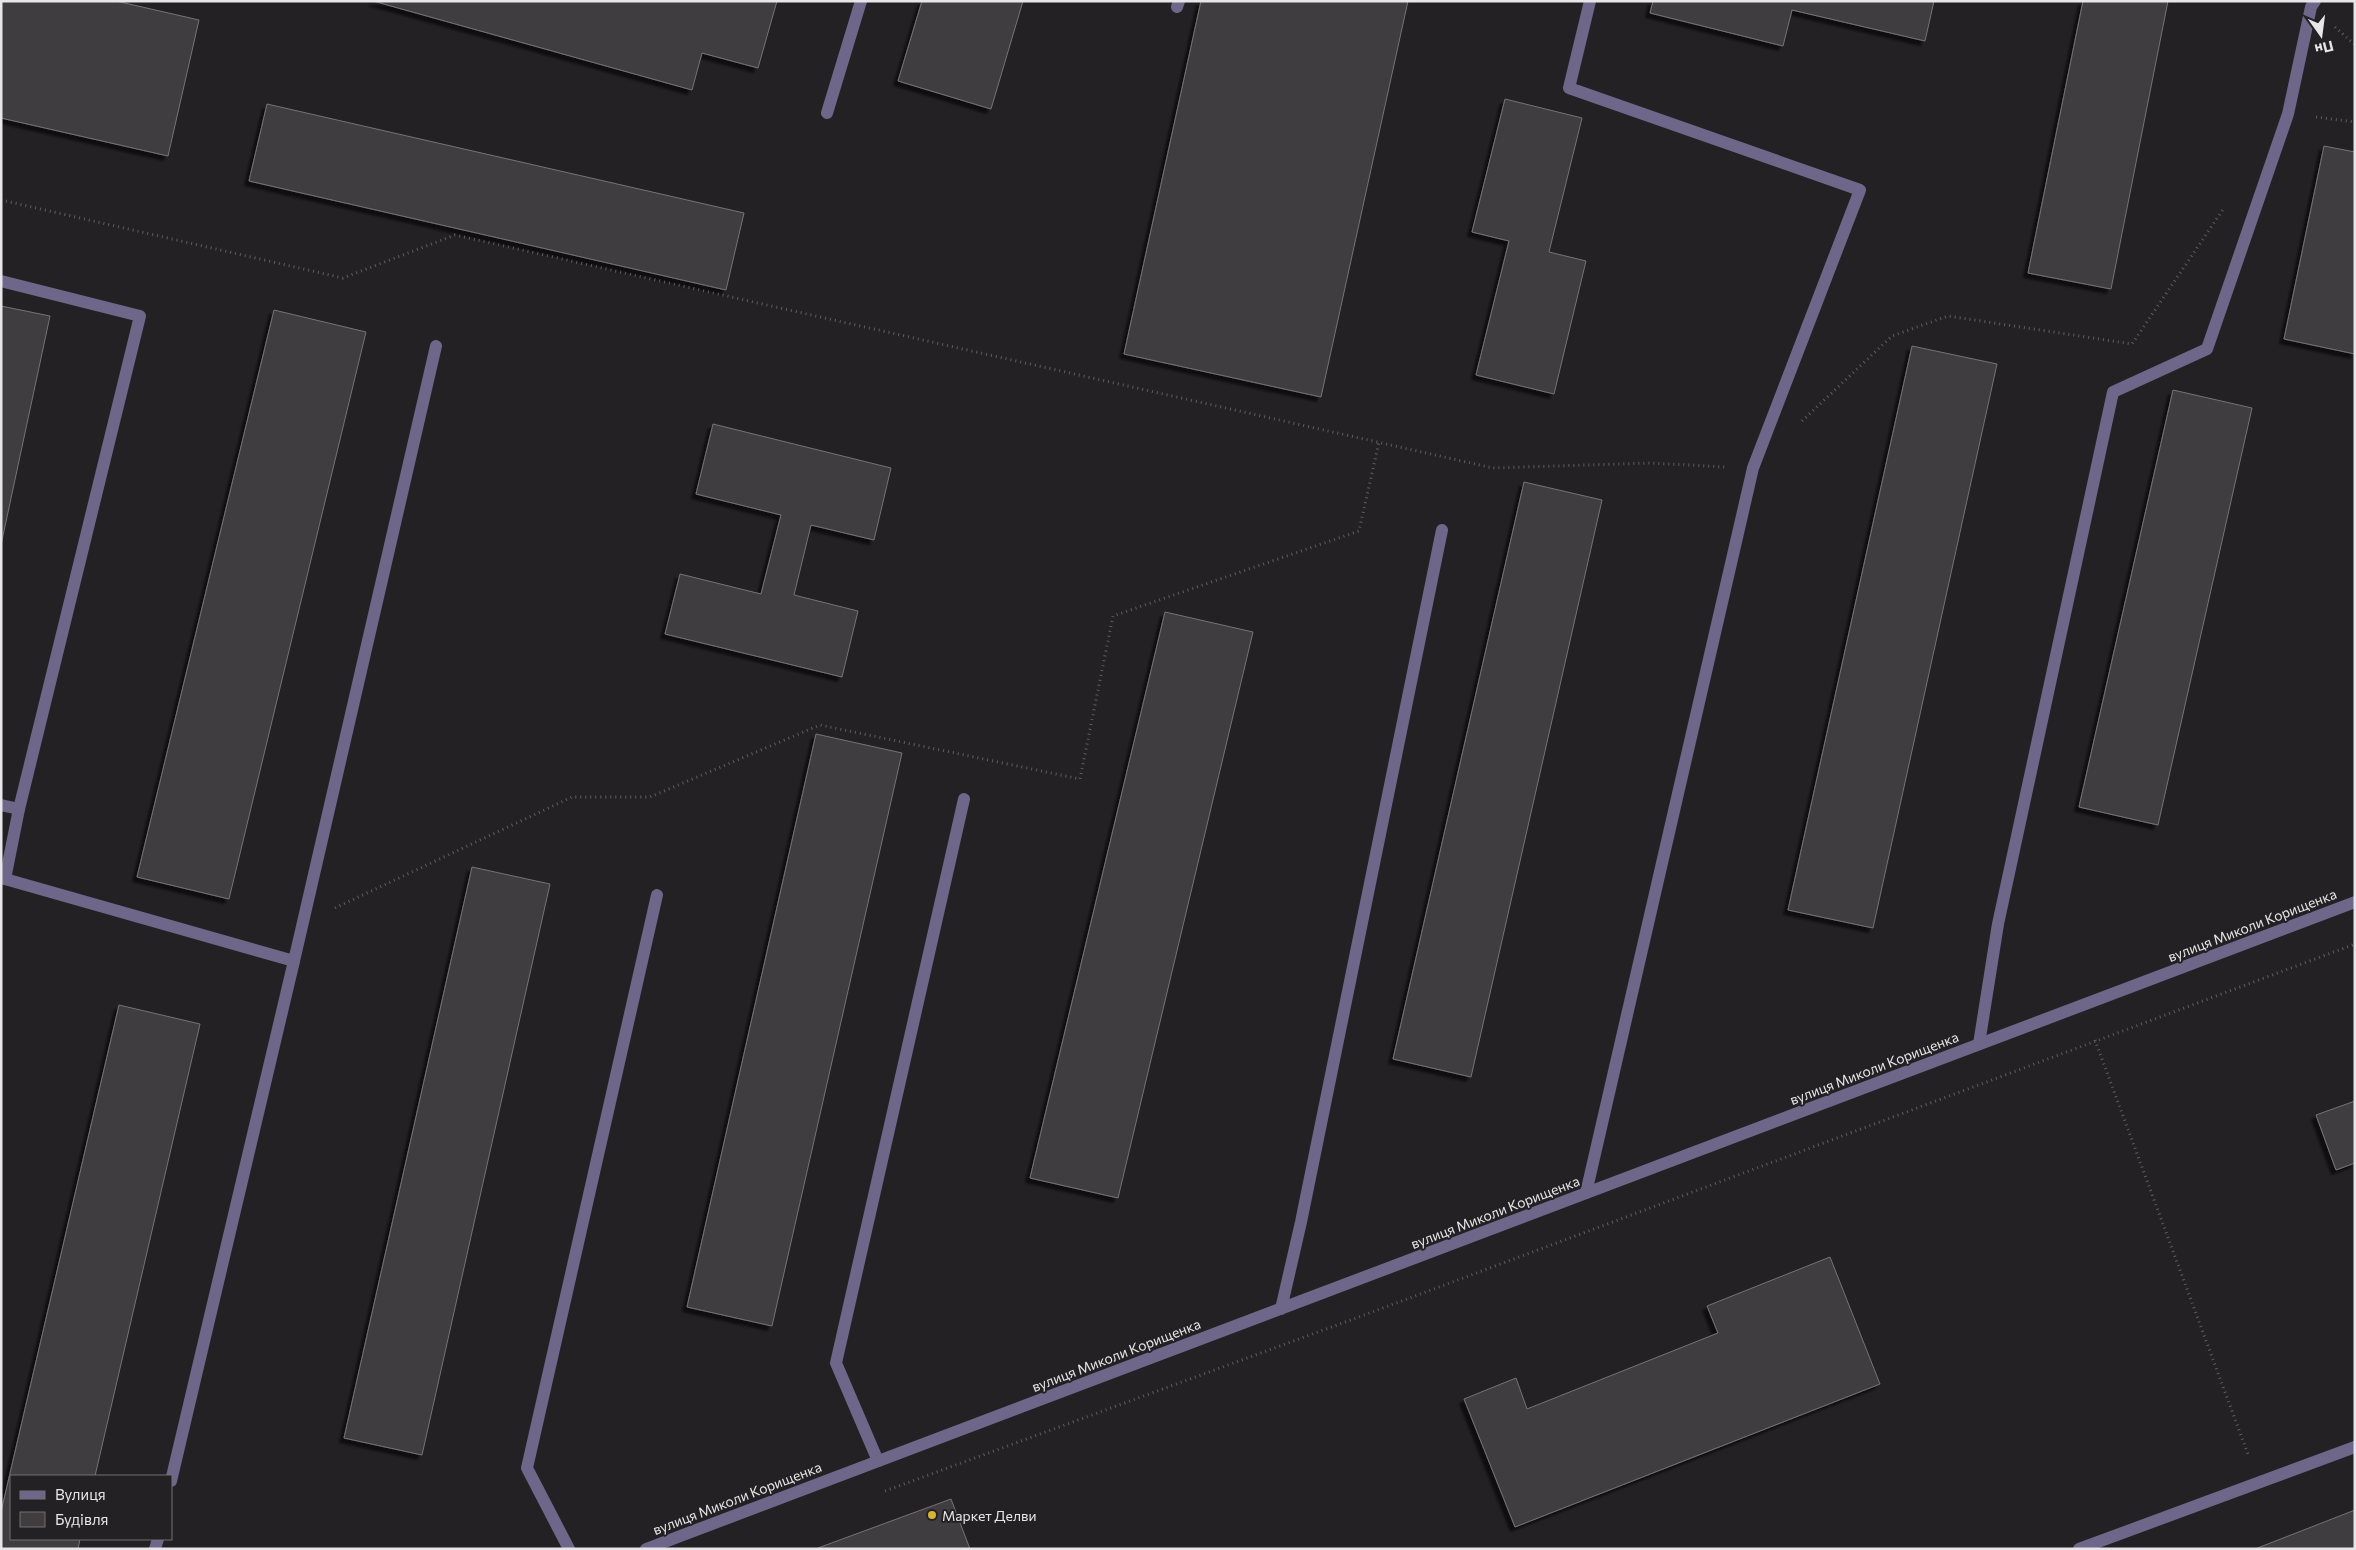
<svg xmlns="http://www.w3.org/2000/svg" width="2356" height="1550" font-family="Commissioner,sans-serif">
  <style>
    .building { fill: #413d3f; stroke: #777275; filter: url(#shadow) }
    .lines { fill: none; stroke-linecap: round; stroke-linejoin: round }
    .path { stroke: #5f5d60; stroke-width: 3; stroke-dasharray: 1 4; stroke-linecap: butt }
    .minor { stroke: #6e678a; stroke-width: 12 }
    .poi-dot { fill: #d8b434; stroke: #242125; stroke-width: 2 }
    .labels { text-anchor: middle; dominant-baseline: central; stroke-width: 4; stroke-linejoin: round; paint-order: stroke }
    .street-label { font-size: 14px; fill: #e8e6e9; stroke: #242125 }
    .poi-label { font-size: 14px; fill: #e8e6e9; stroke: #242125; text-anchor: start }
  </style>
  <defs>
    <filter id="shadow"><feDropShadow dx="-4.5" dy="4.5" stdDeviation="1" flood-color="#0009"/></filter>
  </defs>
  <rect width="100%" height="100%" fill="#242125"/>
  <g class="building">
    <path d="M1,1H116L199,20L168,156L1,118Z"/>
    <path d="M373,1H777L758,68L702,53L692,90Z"/>
    <path d="M922,1H1023L991,109L898,81Z"/>
    <path d="M1201,1H1408L1321,397L1124,354Z"/>
    <path d="M1653,1H1934L1925,41L1792,10L1783,46L1650,13Z"/>
    <path d="M2083,1H2168L2111,289L2028,273Z"/>
    <path d="M1505,99L1582,118L1549,252L1586,261L1554,394L1476,375L1509,241L1472,232Z"/>
    <path d="M267,104L744,213L726,290L249,181Z"/>
    <path d="M2324,146L2355,152V354L2284,339Z"/>
    <path d="M1,306L50,316L1,545Z"/>
    <path d="M274,310L366,332L229,899L137,877Z"/>
    <path d="M1912,346L1997,364L1873,928L1788,910Z"/>
    <path d="M2173,390L2252,408L2158,825L2079,807Z"/>
    <path d="M713,424L891,468L874,540L811,525L794,595L858,611L842,677L665,634L680,574L761,594L781,515L696,494Z"/>
    <path d="M1524,482L1602,500L1471,1077L1393,1059Z"/>
    <path d="M1165,612L1253,632L1118,1198L1030,1178Z"/>
    <path d="M816,734L902,753L772,1326L687,1307Z"/>
    <path d="M472,867L550,884L422,1455L344,1438Z"/>
    <path d="M119,1005L200,1024L95,1476H11V1539H80L78,1549H1V1512Z"/>
    <path d="M2355,1101V1163L2336,1170L2316,1115Z"/>
    <path d="M1830,1257L1880,1384L1515,1527L1464,1399L1516,1378L1527,1409L1718,1333L1707,1306Z"/>
    <path d="M951,1499L970,1549H818V1548Z"/>
    <path d="M2355,1510V1549H2255Z"/>
  </g>
  <g class="lines">
    <g class="path">
      <path d="M2335,27L2355,45"/>
      <path d="M2316,117L2355,122"/>
      <path d="M1,200L343,278L455,235L1493,468L1650,463L1725,467"/>
      <path d="M1802,421L1892,336L1948,316L2132,344L2224,208"/>
      <path d="M335,908L572,797H650L820,725L1080,779L1113,616L1359,531L1379,442"/>
      <path d="M2095,1040L2249,1457"/>
      <path d="M885,1491L1367,1314L2355,944"/>
    </g>
    <g class="minor">
      <path d="M1177,7L1179,1"/>
      <path d="M827,113L861,1"/>
      <path d="M1,281L140,316L19,809L1,805"/>
      <path d="M1,878L5,879L19,809"/>
      <path d="M5,879L294,961L436,346"/>
      <path d="M1979,1044L1998,924L2113,392L2207,349L2288,114L2311,7L2315,1"/>
      <path d="M1586,1193L1753,468L1860,190L1569,88L1590,1"/>
      <path d="M1281,1309L1301,1222L1442,530"/>
      <path d="M878,1461L836,1363L964,799"/>
      <path d="M171,1481L294,961"/>
      <path d="M155,1549L158,1539"/>
      <path d="M569,1549L527,1468L657,895"/>
      <path d="M646,1549L2355,902"/>
      <path d="M2079,1549L2355,1447"/>
    </g>
  </g>
  <circle class="poi-dot" cx="932" cy="1515" r="5"/>
  <g class="labels">
    <g class="street-label">
      <text transform="translate(2252 925) rotate(-21)">вулиця Миколи Корищенка</text>
      <text transform="translate(1874 1068) rotate(-21)">вулиця Миколи Корищенка</text>
      <text transform="translate(1495 1212) rotate(-21)">вулиця Миколи Корищенка</text>
      <text transform="translate(1116 1355) rotate(-21)">вулиця Миколи Корищенка</text>
      <text transform="translate(737 1498) rotate(-21)">вулиця Миколи Корищенка</text>
    </g>
    <g class="poi-label">
      <text x="942" y="1515">Маркет Делви</text>
    </g>
  </g>
  <rect width="2356" height="1550" fill="none" stroke="#e8e6e9" stroke-width="5"/>
  <rect x="10" y="1475" width="162" height="65" fill="#242125" stroke="#727073"/>
  <rect x="20" y="1491" width="25" height="8" fill="#6e678a" stroke="#727073"/>
  <text x="55" y="1500" font-size="15" fill="#e8e6e9">Вулиця</text>
  <rect x="20" y="1512" width="25" height="15" fill="#413d3f" stroke="#727073"/>
  <text x="55" y="1525" font-size="15" fill="#e8e6e9">Будівля</text>
  <g transform="translate(2321 35) rotate(166)" stroke="#242125" stroke-width="4" paint-order="stroke">
  <path d="M0-4L9 19L0 12L-9 19Z" fill="#e8e6e9"/>
  <text y="-8" font-size="14" font-weight="bold" text-anchor="middle" fill="#e8e6e9">Пн</text>
  </g>
</svg>
